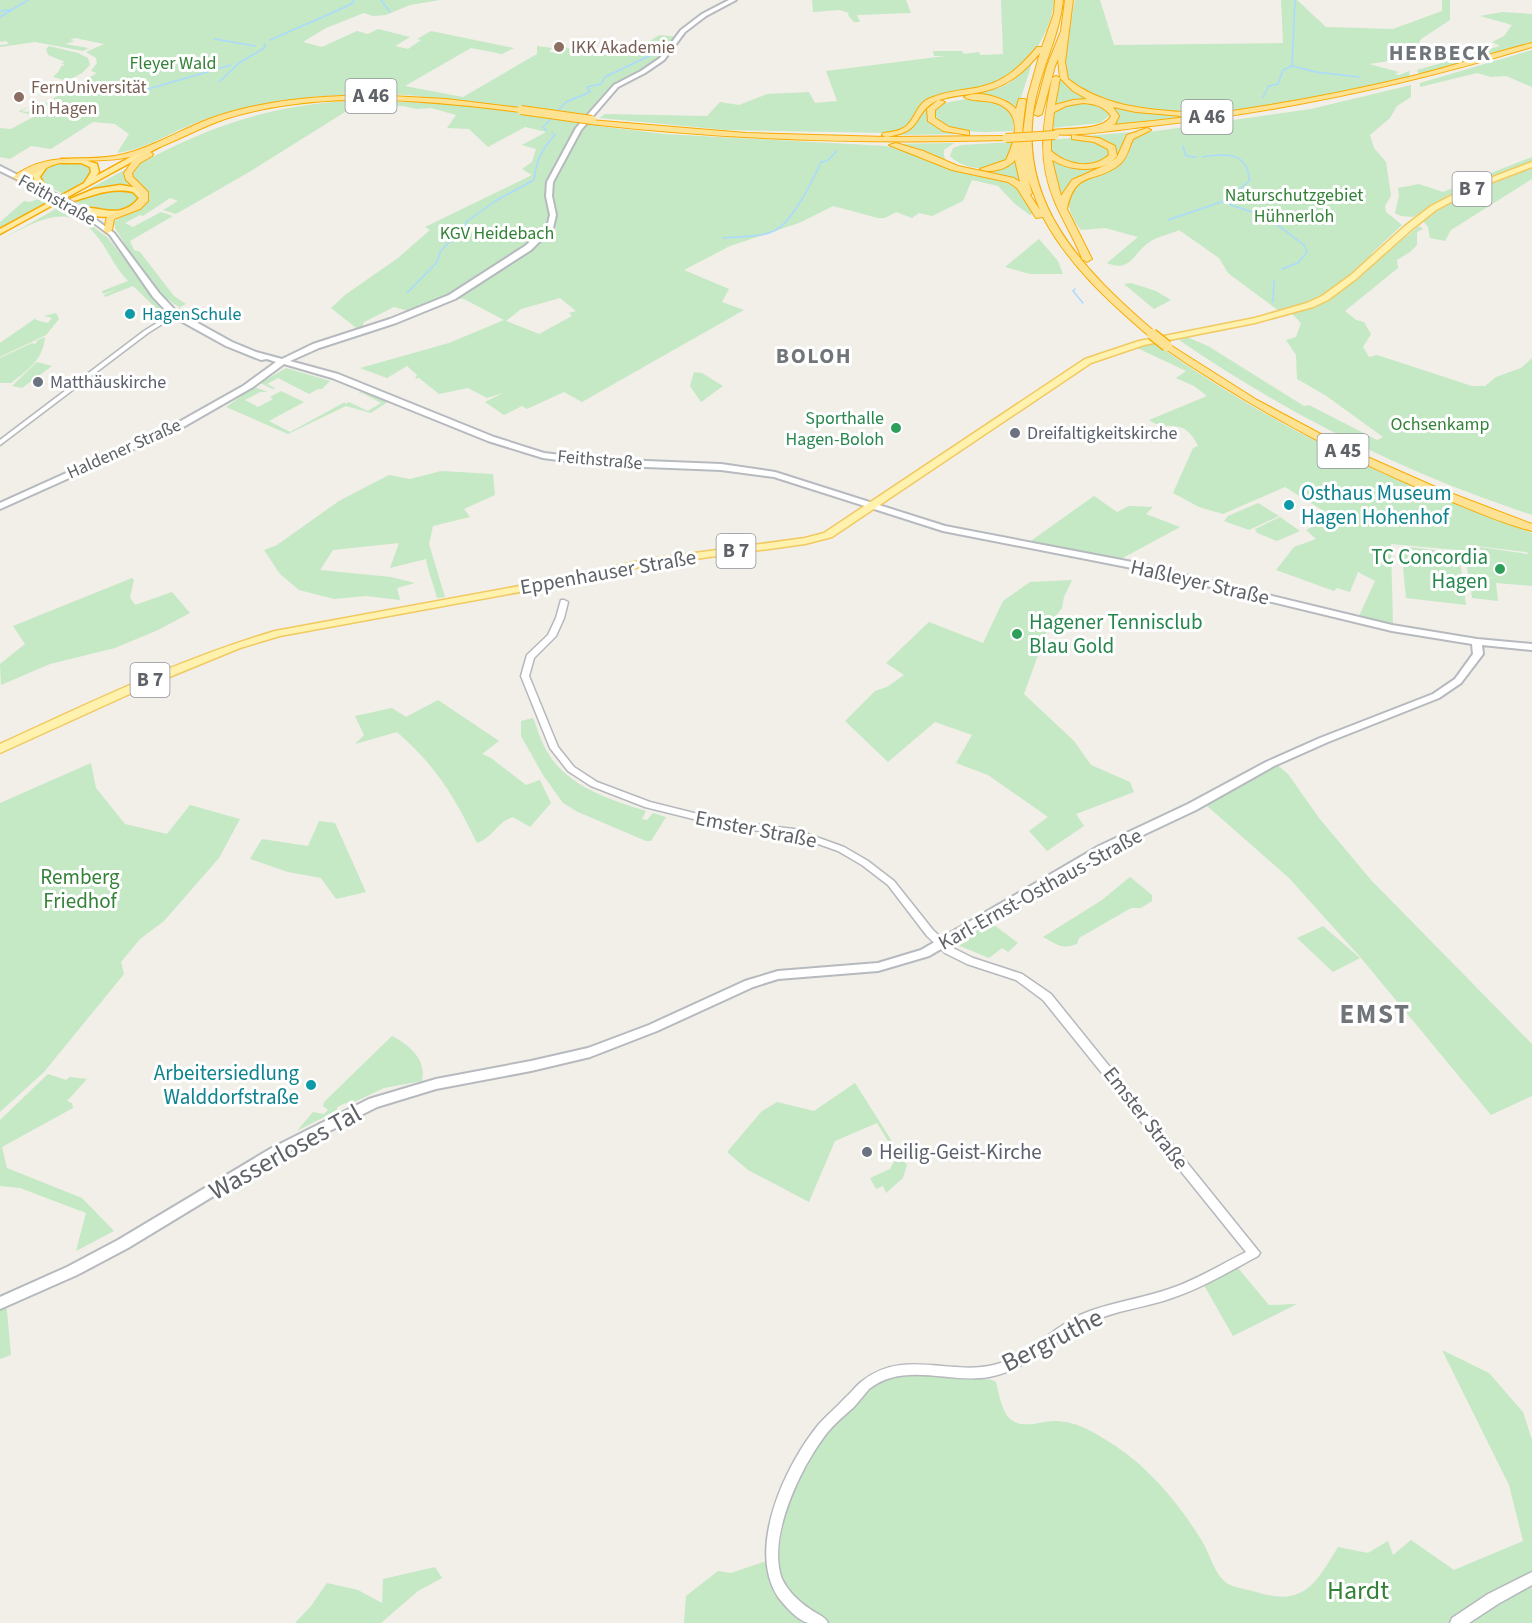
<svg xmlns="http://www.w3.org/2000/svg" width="1532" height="1623" font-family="'Source Sans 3',sans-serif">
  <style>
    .green { fill: #c5e8c5; fill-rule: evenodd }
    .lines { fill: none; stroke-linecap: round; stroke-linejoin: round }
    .stream { stroke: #aadaff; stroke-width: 1.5 }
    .tertiary-casing { stroke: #b5b8bc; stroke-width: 3 }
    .secondary-casing { stroke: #b6babf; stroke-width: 4 }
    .primary-casing { stroke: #f2c960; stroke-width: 3 }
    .trunk-casing { stroke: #f9ab00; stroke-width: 3 }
    .motorway-casing { stroke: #f9ab00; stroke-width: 2 }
    .tertiary { fill: #fff; fill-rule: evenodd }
    .secondary { fill: #fff; fill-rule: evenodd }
    .primary { fill: #fff2af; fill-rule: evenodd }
    .trunk { fill: #feeaa1; fill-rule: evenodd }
    .motorway { fill: #fde293; fill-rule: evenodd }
    .secondary-bridge-casing { stroke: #b6babf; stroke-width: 8; stroke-linecap: butt }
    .motorway-bridge-far1-casing { stroke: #f9ab00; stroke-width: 10; stroke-linecap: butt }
    .motorway-bridge-casing { stroke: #f9ab00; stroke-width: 13; stroke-linecap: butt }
    .secondary-bridge { stroke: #fff; stroke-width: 6 }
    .motorway-bridge-far1 { stroke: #fde293; stroke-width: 8 }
    .motorway-bridge { stroke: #fde293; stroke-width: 10 }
    .education-dot { fill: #8d6e63; stroke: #fff; stroke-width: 2 }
    .culture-dot { fill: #0f9aa8; stroke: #fff; stroke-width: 2 }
    .worship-dot { fill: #6b7280; stroke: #fff; stroke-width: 2 }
    .leisure-dot { fill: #2e9e5b; stroke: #fff; stroke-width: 2 }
    .labels { text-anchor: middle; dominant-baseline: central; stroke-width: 6; stroke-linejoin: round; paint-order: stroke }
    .far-education-label { font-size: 18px; fill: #785e54; stroke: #fff; text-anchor: start }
    .far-park-label { font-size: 18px; fill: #348238; stroke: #fff }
    .far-street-label { font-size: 18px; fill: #5f6368; stroke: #fff }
    .far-culture-label { font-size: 18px; fill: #0d838f; stroke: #fff; text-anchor: start }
    .far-worship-label { font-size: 18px; fill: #5b616d; stroke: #fff; text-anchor: start }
    .far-leisure-label { font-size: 18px; fill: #27864d; stroke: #fff; text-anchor: end }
    .shield { fill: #fff; stroke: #8f9295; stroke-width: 1.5 }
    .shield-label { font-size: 20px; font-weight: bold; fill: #5f6368 }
    .culture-label { font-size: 21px; fill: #0d838f; stroke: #fff; text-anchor: start }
    .leisure-label { font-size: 21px; fill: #27864d; stroke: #fff; text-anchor: end }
    .street-label { font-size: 21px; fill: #5f6368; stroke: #fff }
    .park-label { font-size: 21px; fill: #348238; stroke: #fff }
    .worship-label { font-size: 21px; fill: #5b616d; stroke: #fff; text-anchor: start }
    .far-district-label { font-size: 22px; font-weight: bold; letter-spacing: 1.5px; fill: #70757a; stroke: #fff }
    .near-street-label { font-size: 26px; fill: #5f6368; stroke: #fff }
    .near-park-label { font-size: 26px; fill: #348238; stroke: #fff }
    .district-label { font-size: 27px; font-weight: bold; letter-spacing: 1.5px; fill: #70757a; stroke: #fff }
  </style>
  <rect width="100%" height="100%" fill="#f1efe8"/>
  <g class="green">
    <path d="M0,0H440L410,5L386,15L373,16L364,13L326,28L303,42L322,47L357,31L368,34L378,29L410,37L395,46L408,49L421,40L417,39L431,31L514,48L502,54L471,48L405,86L463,97L537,54V46L552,48L549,52L557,53L564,47L573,49L579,44L586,46L590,42H586L589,40L600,42L592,50C611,58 624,57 644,52L640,48L659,35L679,37L663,58L643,72L622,83L589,116L600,124L598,126L664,134L887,146L1008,181L1017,187L1034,213L1030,215L1015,204L998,186L972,180L963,201L932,216L919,213L912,218L896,212L885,218H878L833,206L799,223L730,246L684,270L729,289L722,302L744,310L582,402L564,392L527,409L522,406L504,415L485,402L503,393L487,398L468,388L439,394L419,378L415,379L417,375L407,366L387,378L360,368L449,343L504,320L464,299L446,298L412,312L394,307L364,322L360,331L331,308L345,295L398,258L430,230L425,227L532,175L522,169L532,162L536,149L522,145L546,132L525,127L488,147L469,129L447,128L456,115L431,108L416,109L403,106L353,107L251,171L176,214L163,210L178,201L170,198L143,216L140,215L125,223L133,227L161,212L173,216L130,241L134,250L140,252L174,296L186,304L180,307C153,294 131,253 115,228L114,222L116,220L141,207L148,199V193L131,175L137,165C228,116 307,94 411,102L421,96C348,91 272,97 203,120C174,130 148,149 117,153L129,134L115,124L93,122L51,149L31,146L10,159L0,157V128L11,129L35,116L18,111L32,106L21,111L27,112L36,106L39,107L28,112L35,114L48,107L42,105L97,73L91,71L97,63L96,58L86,52L104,44L75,38L70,40L75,41L65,44L89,48L83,51L35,42L0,47V45L9,44L6,41L0,42ZM560,298L576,311L569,313L572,316L539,334L506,321L521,309Z"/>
    <path d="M812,0H906L911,13L857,15L860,22H854L848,15L849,13L840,10L813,12Z"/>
    <path d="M1001,0H1054C1053,29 1027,71 1000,84C994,87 984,87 977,88C947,94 924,101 906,128L889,133L726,130L599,118L605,114L707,116L720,102L739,105L767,94L809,92L815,103L837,101L826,71L945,56H934L933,51H962L964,54L979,52L980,55L1003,54Z"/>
    <path d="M1075,0H1100L1114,45L1283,43L1281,0H1297L1326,27L1393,29L1442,11V0H1450V20L1421,39L1411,58L1369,64L1399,72L1395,74L1399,75L1409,71L1410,77C1326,97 1190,130 1107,101C1094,96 1082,89 1070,83L1063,67Z"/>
    <path d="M1502,12L1532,14V42L1419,75L1417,70L1500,46L1492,42L1504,36L1512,25L1480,16Z"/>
    <path d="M49,46L78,53L88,58L90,65L82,73L60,85L57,84L64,80L53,77L59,71L61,66L65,65L61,63L65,62L48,55L46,49Z"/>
    <path d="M1532,50V87L1506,76L1491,77L1477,73L1420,87V83Z"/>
    <path d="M1033,60L1017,110C999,95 939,88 927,114L928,118L950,132L960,134L899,135C924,126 916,110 934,101C973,82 1000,106 1033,60Z"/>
    <path d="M1060,77C1080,105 1165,115 1200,115L1113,125L1118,115C1102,99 1072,97 1052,107Z"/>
    <path d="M1411,85V97L1397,106L1390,118L1370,135L1374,148L1386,162L1391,196L1385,206L1386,212L1402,225L1371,254L1380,258L1419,226L1423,229L1417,232V245L1410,252L1397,260L1398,268L1345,311L1356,320L1364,322L1371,334L1363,347L1369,357L1377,355L1472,386H1485L1496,377L1521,368L1532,358V515C1404,473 1290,416 1179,340L1187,337L1208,346L1304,406L1309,405L1377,440L1383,437L1325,395L1297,379L1296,355L1286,340L1296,337L1301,323L1291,313H1282L1248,288L1228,273L1219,258L1179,230C1170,234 1159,236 1151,241C1133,252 1132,273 1107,263L1138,237L1105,228L1081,230C1069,215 1061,195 1081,182C1090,176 1103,174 1111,168C1124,157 1124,143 1142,133L1311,109Z"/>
    <path d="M966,99C986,99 1001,102 1014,116L1013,131C986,132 960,135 937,120L935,111L940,104Z"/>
    <path d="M1075,103C1088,103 1102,104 1110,115L1100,123L1051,128C1054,108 1055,108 1075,103Z"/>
    <path d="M1133,132C1121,141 1123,154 1113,162C1097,175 1065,173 1062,199L1051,158L1088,167L1115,157L1117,153L1101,139L1085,136Z"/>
    <path d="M1071,138L1089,140L1108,148L1109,156C1090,170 1068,163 1051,152L1049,140Z"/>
    <path d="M1013,142C1012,148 1011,155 1007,160C995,174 961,169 950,156L953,148L961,145Z"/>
    <path d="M954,143L944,150C939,176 1003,174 1015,159L1022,186L1017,182L967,170L906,147L889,144Z"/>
    <path d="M1532,157V161L1449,195L1413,217L1401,216L1395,213L1399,196L1398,188L1419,184L1443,192Z"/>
    <path d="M64,162H83L93,169L88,179L63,194L42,183L38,175L49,166Z"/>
    <path d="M130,167L135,188L90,191L76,196Z"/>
    <path d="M1532,168V179L1451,230L1445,241L1430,238L1428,227L1423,221C1454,196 1495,183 1532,168Z"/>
    <path d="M110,189L135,190L142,197C126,217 94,217 74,200Z"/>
    <path d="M46,196L53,200L0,228V222L24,201L30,202Z"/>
    <path d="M63,205L107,237L165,310L160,312L133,286L105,297L104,295L118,289L103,294L102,291L128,281C117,270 110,255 102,243C71,197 38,221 0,240Z"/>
    <path d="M1039,239L1058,261L1063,274H1030L1005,267Z"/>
    <path d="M1131,283L1156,291L1171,300L1154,309L1124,284Z"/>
    <path d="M56,313L59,319L46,335L0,357V343L36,318V320L48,323L52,318L44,316Z"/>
    <path d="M45,337C43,360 28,370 11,383H0V358L32,343L35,344L37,342L36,341Z"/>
    <path d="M1155,343C1271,427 1398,485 1532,533V586L1496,583L1498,601L1472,598L1469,576L1495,578L1468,574L1465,552L1481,554L1480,547L1528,554L1527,552L1477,546L1478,552L1391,544L1393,625L1359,616L1375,581L1358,572L1350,592L1337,588L1334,591L1276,570L1294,547L1316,539L1306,530L1332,516L1285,487L1223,514L1199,507L1173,493L1193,448L1198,446C1183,414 1168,434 1149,420L1207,396L1194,386L1176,378L1186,371L1135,347Z"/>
    <path d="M37,362L52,366L22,388L12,386Z"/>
    <path d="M286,368L330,381L322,389H318L309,394L278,378L267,384L275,388L273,389L260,383Z"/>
    <path d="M694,372L702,373L723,386L701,402L690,386Z"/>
    <path d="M254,387L268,392H260L245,400L258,407L273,399L270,397L281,391L304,402L269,421L290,432L345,402V404L349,402L368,411L381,403L362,393L358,394L361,392L389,401L371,413L346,406L288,434L226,407Z"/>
    <path d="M441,471L493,474L495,495L464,509L470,517L433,526L429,544L445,597L437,598C434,584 428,573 426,559L390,568L399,543L333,550L320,570L391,577L415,583L397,588L400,600L366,596L334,599L299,590L280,574L264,550L277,545L339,501L389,475L410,479Z"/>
    <path d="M1094,496L1117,512L1129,506L1153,507L1146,514L1180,527L1121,559L1025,545Z"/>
    <path d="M1258,503L1279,516L1249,530L1224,521L1228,516Z"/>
    <path d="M1280,517L1300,531L1277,541L1257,533L1255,529Z"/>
    <path d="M1401,546L1459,553L1466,605L1406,598Z"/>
    <path d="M132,578L134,580L130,597L135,605L172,592L190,613L158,630L115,648L50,664L1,685L0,664L25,644L13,626Z"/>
    <path d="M1072,580L1064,597L1062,608L1049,625L1024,694L1074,741L1091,765L1130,782L1134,792L1076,814L1084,826L1047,851L1029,831L1048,817L988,775L956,763L972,735L935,722L888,762L845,721L875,691L887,687L904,675L886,663L929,622L983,643L1003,601L1030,582Z"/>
    <path d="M438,700L499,741L482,754L491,758L526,785L540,780L551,803L530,827L513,817C497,822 493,838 477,843C454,796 437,767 397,732L355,744L364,735L355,716L392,708L406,717Z"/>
    <path d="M533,718C538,730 541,742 548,753C568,787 611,800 646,811L642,819L647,820L653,813L666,817L651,841H646L578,812L563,803L543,775L521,736V721Z"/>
    <path d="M91,763L96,788L125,824L167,834L190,805L240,819L219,858L164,921L140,939L121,962L124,974L44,1072L0,1112V803Z"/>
    <path d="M1277,765L1288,774L1319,818L1371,880L1532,1044V1096L1491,1115L1361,958L1289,878L1206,805Z"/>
    <path d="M319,821L335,823L366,892L336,899L321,878L288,872L250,859L262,839L308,846Z"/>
    <path d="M1130,877L1152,895V901L1141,908H1131L1079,938L1077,944C1062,950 1056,944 1043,937L1102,900Z"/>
    <path d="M990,922L1018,943L1008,952L1002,948L989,958L955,944L960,941L965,943L969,940L966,938Z"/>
    <path d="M1323,926L1360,958L1333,972L1297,938Z"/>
    <path d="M392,1036C409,1045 427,1059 422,1081L384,1088L348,1105L346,1103L337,1107L338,1110L297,1131L313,1112L324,1114L328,1110L323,1106L324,1102Z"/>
    <path d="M48,1074L66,1080L70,1077L87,1079L67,1101L72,1103L73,1108L2,1147L7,1168L82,1198L114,1231L76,1251L86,1213L20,1188L0,1186V1120Z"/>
    <path d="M855,1083L907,1165L903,1178L886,1193L883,1186L876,1189L870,1178L890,1169L897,1156L877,1123L835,1141L809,1202L748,1170L727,1152L762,1111L777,1102L814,1111Z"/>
    <path d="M1231,1265L1238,1268L1269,1305L1297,1304L1233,1336L1201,1280Z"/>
    <path d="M6,1300L11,1355L0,1359V1303Z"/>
    <path d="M1442,1350L1489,1373L1523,1412L1532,1440V1623H684L686,1596L718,1571L731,1573L778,1557L786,1508L806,1462L839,1418L872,1384L914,1371L992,1380L996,1382C999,1393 1002,1417 1015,1422C1027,1428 1042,1421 1055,1421C1078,1421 1099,1435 1117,1447C1153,1472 1179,1504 1202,1541C1210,1554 1213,1570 1224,1581C1230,1587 1244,1589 1253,1591C1303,1608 1315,1585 1338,1547L1368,1553L1388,1541L1393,1555L1411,1540L1454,1570L1523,1541L1509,1485Z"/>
    <path d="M435,1567L442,1578L418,1591L381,1623H295L311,1606L327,1583L358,1590L382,1603L383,1579Z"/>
  </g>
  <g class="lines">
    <g class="stream">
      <path d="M381,0L390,12"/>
      <path d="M1,11L10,10"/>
      <path d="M0,17L28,0"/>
      <path d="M215,39L255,46"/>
      <path d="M270,40L343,8L353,3L354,0"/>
      <path d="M1292,66L1316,72L1359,77"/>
      <path d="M219,82L239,63L264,48L265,44"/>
      <path d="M138,92L231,65"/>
      <path d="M1263,97L1269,86L1278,84L1283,70L1292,66L1295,0"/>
      <path d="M556,113L566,102L590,92L587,87L601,84L605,77L651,55L650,51L658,42"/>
      <path d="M546,130L543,127L553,117"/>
      <path d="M1183,146L1186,156L1196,157"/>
      <path d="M1227,200L1231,205L1267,217L1304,245L1307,252L1298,263L1282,269"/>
      <path d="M1168,220L1227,200L1249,181C1249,152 1225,153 1203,157"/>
      <path d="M723,238C739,236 759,238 774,231C792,223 813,180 821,162L827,161L837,151"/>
      <path d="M1075,289L1073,291L1083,303"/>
      <path d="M407,293L437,262L440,252L448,243L465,234L466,222L497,200L534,180C536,161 542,149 555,135L552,133"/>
      <path d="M1273,302L1274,280"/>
    </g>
    <g class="tertiary-casing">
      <g id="tertiary">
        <path d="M179,309L181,310V312L148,333L0,445V440L144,331Z"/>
        <path d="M561,600H564L568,602L564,618L556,636L534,658L529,676L558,747L574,767L597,782L650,802L726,821L794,829L844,847L868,861L894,881L933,930L951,947L973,958L1022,974L1051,994L1260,1253L1258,1256C1230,1271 1202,1288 1172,1298C1144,1308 1115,1310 1089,1323C1054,1339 1028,1370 989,1377C950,1384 904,1361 869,1389C864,1395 859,1401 854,1407C845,1415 835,1423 827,1433C802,1465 766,1537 782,1579C788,1591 799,1602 810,1609C816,1614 825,1616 828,1623C822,1623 815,1623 809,1623C798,1621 785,1606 778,1597C746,1548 786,1464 819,1424C827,1415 837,1407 845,1398C851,1393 855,1387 861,1382C901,1349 946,1374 989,1366C1024,1360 1049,1330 1080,1315C1110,1302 1142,1299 1172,1288C1198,1279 1222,1264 1246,1252L1043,1000L1016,980L967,964L945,953L927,936L888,885L862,865L838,851L793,835L726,827L645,807L591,786L568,771L550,748L521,676L527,655L548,635L556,618Z"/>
        <path d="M1532,1572V1585L1498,1604L1469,1623H1450L1452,1618L1488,1594Z"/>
      </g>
    </g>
    <g class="secondary-casing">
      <g id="secondary">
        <path d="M729,0H736L706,16L685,32L664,60L645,73L618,87L581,130L553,182L552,196L556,215L553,228L531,250L455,299L396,323L319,348L290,361L338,374L494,437L544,453L596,459L721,464L775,472L945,526L1132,562L1392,625L1477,639L1532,644V650L1482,645L1483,654L1461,683L1439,698L1328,742L1274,766L1196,810L1107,852L929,956L878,971L778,979L753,987L657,1031L590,1057L531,1071L436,1089L377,1107L278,1157L128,1248L77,1275L0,1309V1297L67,1267L118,1240L270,1149L369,1099L436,1079L531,1061L588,1048L649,1025L745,981L778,971L878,963L921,950L1099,846L1188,804L1266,762L1320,738L1433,694L1455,679L1473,654L1472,644L1392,631L1132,568L943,531L774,477L721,470L596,465L543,458L488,441L332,378L284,364L253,387L185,426L0,509V503L179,422L243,386L276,362L267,359L261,360L226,346L170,315L153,297L110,235L71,206V204H75L114,233L159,293L176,311L232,342L256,352L282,359L313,344L390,319L449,295L525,246L547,227L550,215L546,196L547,182L576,128L614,85L641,71L660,58L681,30L702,14Z"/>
        <path d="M0,166L45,189L46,190L41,191L0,171Z"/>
      </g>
    </g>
    <g class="primary-casing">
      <path id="primary" d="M1532,162V167L1477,188L1436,210L1411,230L1356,279L1328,300L1313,307L1255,323L1144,345L1091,363L832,537L805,544L644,566L574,582L280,636L240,648L145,687L0,753V744C90,703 180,659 275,631L574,576L644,560L805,538L824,533L1085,359L1139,341L1255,318L1307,303L1322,296L1351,275L1405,226L1431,206L1472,185Z"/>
    </g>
    <g class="trunk-casing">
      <g id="trunk">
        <path d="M154,144L161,146L0,234V229L84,183L91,172L90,167L81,163H61V159H82L97,164L99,172L96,176Z"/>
        <path d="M39,166L46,168L40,177L47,190L43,192L39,190L33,176L21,181L17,179Z"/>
        <path d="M120,185L139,188L147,198C133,218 98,222 77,210C93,201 119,224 139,198L133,192C112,187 94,195 74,201L70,199L94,189Z"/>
      </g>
    </g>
    <g class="motorway-casing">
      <g id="motorway">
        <path d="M1055,0H1063C1060,33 1043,65 1036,97C1013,200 1083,270 1155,332V336H1149C1108,301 1068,264 1043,217L1036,218L1017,188L1008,182L952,170L889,145L896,143L923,151L958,166L1014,178L1020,182L1015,160C1008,169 990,174 980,169L1006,160C1016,138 1024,110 992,102C983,100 972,102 964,97C978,89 1006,98 1016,109L1019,99H1025L1026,101C1024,114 1022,128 1022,141L1028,96L1040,53C1022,75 1005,88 976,93C964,95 951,96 939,100L945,102L935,110V118L949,127L969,131V135L943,131L928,121L927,109L938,100C910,114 927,131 886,137L1009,136V140H1006C867,144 729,140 590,124L586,122L590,120L746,133L886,137L882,135L883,133C891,132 899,131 905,127C915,120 916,105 928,99C941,93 955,91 969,89C1000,85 1017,71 1037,47H1042L1054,13ZM1028,179L1040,210L1030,195L1032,193Z"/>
        <path d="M1065,0H1073L1065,62L1068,79C1101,105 1141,109 1182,112L1186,114L1182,116L1136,112L1113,107L1119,116L1115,124L1112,125C1213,116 1314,100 1413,76C1453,66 1492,53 1532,43V47C1407,85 1281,112 1151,126C1124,129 1077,137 1051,134V151C1067,165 1092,170 1109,155L1108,149L1094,142L1072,139V135L1099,138L1115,146L1117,156L1111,162L1117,157L1127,135L1147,128L1151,130L1133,139C1129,147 1128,157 1120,164C1095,185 1076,168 1067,209L1092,259L1087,262L1082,259C1075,239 1062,220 1054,200C1036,155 1044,122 1052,78L1056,76L1060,78L1058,59L1055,66L1042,114L1038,116L1034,114L1047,66L1061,31ZM1060,78L1073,91L1087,99L1073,100L1055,105ZM1083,103C1095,104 1104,106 1111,116C1104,131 1067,128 1052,130L1054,112L1066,106ZM1052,160C1069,170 1089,172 1108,164L1072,180L1061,196Z"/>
        <path d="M372,95L446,99L521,108L525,110L521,112C424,100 321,89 225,119C199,128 175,142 149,151L153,154L152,156L140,163L132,173L133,177L148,192V201L140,209L114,219L112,230L108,233L104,230L107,216L134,205L140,200V193L126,180L124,173L134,159L144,153C112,164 91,158 60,163C49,165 21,182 13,177C48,149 86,164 124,154C153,147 180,130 209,119C261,100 317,96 372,95Z"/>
        <path d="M1167,343L1257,400L1347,448L1440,489L1532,524V531C1504,524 1477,512 1450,501C1349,461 1254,410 1164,348V344Z"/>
      </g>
    </g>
    <use href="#tertiary" class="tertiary"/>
    <use href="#secondary" class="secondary"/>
    <use href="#primary" class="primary"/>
    <use href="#trunk" class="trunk"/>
    <use href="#motorway" class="motorway"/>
    <g class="secondary-bridge-casing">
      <path id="secondary-bridge" d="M43,190L73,205"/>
    </g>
    <g class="motorway-bridge-far1-casing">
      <g id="motorway-bridge-far1">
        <path d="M521,110L592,120"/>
        <path d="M1006,138L1055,135"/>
      </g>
    </g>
    <g class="motorway-bridge-casing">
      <path id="motorway-bridge" d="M1152,334L1167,346"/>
    </g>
    <use href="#secondary-bridge" class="secondary-bridge"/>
    <use href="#motorway-bridge-far1" class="motorway-bridge-far1"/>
    <use href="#motorway-bridge" class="motorway-bridge"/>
  </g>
  <g class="education-dot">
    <circle cx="559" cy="47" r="6"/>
    <circle cx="19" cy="97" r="6"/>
  </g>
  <g class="culture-dot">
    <circle cx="130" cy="314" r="6"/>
    <circle cx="1289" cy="505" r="6"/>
    <circle cx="311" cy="1085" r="6"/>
  </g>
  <g class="worship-dot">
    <circle cx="38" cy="382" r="6"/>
    <circle cx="1015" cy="433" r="6"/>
    <circle cx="867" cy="1152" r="6"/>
  </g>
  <g class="leisure-dot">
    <circle cx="896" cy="428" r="6"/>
    <circle cx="1500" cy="569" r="6"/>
    <circle cx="1017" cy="634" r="6"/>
  </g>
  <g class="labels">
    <g class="far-education-label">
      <text x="571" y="47">IKK Akademie</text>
      <text x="31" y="87">FernUniversität<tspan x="31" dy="21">in Hagen</tspan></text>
    </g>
    <g class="far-park-label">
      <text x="173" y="63">Fleyer Wald</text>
      <text x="1294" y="195">Naturschutzgebiet<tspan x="1294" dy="21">Hühnerloh</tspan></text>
      <text x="497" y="233">KGV Heidebach</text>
      <text x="1440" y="424">Ochsenkamp</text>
    </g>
    <g class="far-street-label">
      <text transform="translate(57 200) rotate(29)">Feithstraße</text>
      <text transform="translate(124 449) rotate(-24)">Haldener Straße</text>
      <text transform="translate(600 460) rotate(5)">Feithstraße</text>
    </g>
    <g class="far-culture-label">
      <text x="142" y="314">HagenSchule</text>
    </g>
    <g class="far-worship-label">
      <text x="50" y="382">Matthäuskirche</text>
      <text x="1027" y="433">Dreifaltigkeitskirche</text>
    </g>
    <g class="far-leisure-label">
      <text x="884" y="418">Sporthalle<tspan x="884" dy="21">Hagen-Boloh</tspan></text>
    </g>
    <g class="shield">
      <rect x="345.5" y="79" width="51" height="34" rx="4.5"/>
      <rect x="1181.5" y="100" width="51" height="34" rx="4.5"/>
      <rect x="1452.5" y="172" width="39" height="34" rx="4.5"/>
      <rect x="1317.5" y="434" width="51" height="34" rx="4.5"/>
      <rect x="716.5" y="534" width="39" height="34" rx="4.5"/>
      <rect x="130.5" y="663" width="39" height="34" rx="4.5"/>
    </g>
    <g class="shield-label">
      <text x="371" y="96">A 46</text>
      <text x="1207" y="117">A 46</text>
      <text x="1472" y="189">B 7</text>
      <text x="1343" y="451">A 45</text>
      <text x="736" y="551">B 7</text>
      <text x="150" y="680">B 7</text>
    </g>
    <g class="culture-label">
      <text x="1301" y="493">Osthaus Museum<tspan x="1301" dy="24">Hagen Hohenhof</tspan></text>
      <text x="299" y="1073" text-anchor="end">Arbeitersiedlung<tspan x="299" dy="24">Walddorfstraße</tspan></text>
    </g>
    <g class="leisure-label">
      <text x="1488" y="557">TC Concordia<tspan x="1488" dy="24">Hagen</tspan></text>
      <text x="1029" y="622" text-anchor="start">Hagener Tennisclub<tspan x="1029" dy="24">Blau Gold</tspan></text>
    </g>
    <g class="street-label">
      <text transform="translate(608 572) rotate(-10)">Eppenhauser Straße</text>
      <text transform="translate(1200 582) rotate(13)">Haßleyer Straße</text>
      <text transform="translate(756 829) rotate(11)">Emster Straße</text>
      <text transform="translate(1040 889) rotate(-29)">Karl-Ernst-Osthaus-Straße</text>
      <text transform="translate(1146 1118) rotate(52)">Emster Straße</text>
    </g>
    <g class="park-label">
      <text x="80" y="877">Remberg<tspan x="80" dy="24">Friedhof</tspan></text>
    </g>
    <g class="worship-label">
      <text x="879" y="1152">Heilig-Geist-Kirche</text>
    </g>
    <g class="far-district-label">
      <text x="1440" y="53">HERBECK</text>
      <text x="814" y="356">BOLOH</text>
    </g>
    <g class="near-street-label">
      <text transform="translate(285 1152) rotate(-29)">Wasserloses Tal</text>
      <text transform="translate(1052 1340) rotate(-27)">Bergruthe</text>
    </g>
    <g class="near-park-label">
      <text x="1358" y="1590">Hardt</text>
    </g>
    <g class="district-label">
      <text x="1375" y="1014">EMST</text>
    </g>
  </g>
</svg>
